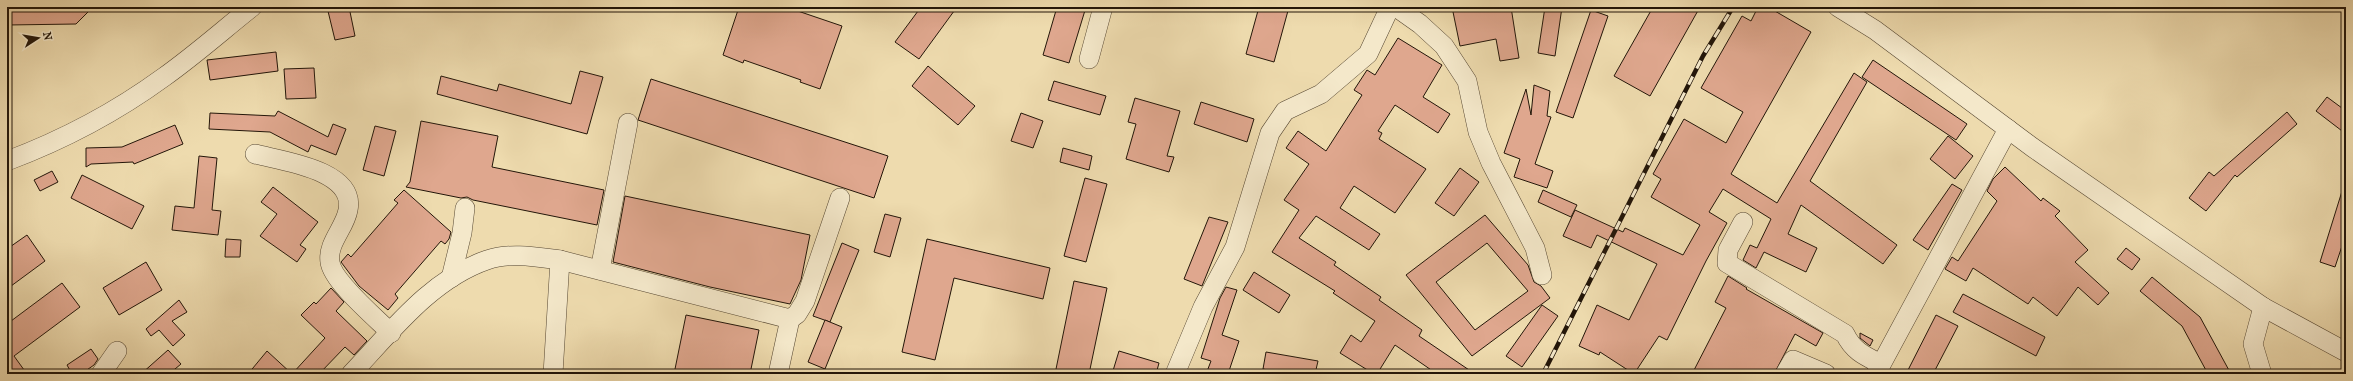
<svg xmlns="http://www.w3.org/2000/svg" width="2353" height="381" font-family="'IM FELL French Canon',serif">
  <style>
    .building { fill: #dfa78e; stroke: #231609; fill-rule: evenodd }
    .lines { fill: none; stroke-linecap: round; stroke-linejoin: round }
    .minor-casing { stroke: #564732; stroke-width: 20 }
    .minor { stroke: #f4e8ca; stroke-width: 19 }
    .rail-casing { stroke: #231609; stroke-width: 4.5 }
    .rail { stroke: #f4e8ca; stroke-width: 3; stroke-dasharray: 9; stroke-linecap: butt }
  </style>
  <rect width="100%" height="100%" fill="#eedbae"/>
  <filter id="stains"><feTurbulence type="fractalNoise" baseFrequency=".005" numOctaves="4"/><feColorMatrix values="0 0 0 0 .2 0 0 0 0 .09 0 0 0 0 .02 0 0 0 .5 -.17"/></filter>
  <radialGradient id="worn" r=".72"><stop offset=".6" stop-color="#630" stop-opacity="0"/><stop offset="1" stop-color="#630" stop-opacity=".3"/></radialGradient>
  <g class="building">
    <path d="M7,7H93L76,24L7,25Z"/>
    <path d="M327,7H349L355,36L335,40Z"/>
    <path d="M739,7H786L842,26L820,89L800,82L801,80L744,60L743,63L723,55Z"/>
    <path d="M921,7H957L919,59L895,42Z"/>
    <path d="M1057,7H1086L1069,63L1043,55Z"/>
    <path d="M1259,7H1289L1274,62L1246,54Z"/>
    <path d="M1452,7H1511L1519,58L1500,61L1496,39L1460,46Z"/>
    <path d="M1545,7H1562L1555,56L1538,53Z"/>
    <path d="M1653,7H1700L1650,96L1614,76Z"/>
    <path d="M1758,7H1768L1811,32L1731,174L1777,203L1854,73L1867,82L1810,181L1897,245L1883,264L1801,205L1788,234L1817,248L1806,272L1764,252L1756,268L1743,260L1750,245L1757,248L1771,219L1723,189L1709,212L1727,223L1706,261L1667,340L1659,336L1634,374L1600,352L1599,355L1579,346L1597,305L1629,320L1657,264L1597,235L1591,248L1563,236L1575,210L1623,232L1625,228L1683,255L1700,225L1651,197L1661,179L1653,174L1684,119L1726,143L1743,112L1701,88L1742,16L1751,21Z"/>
    <path d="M1591,10L1608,16L1573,118L1556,112Z"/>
    <path d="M1398,38L1442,65L1423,97L1450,114L1438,133L1395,105L1378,131L1382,133L1379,139L1426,169L1395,213L1354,186L1340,208L1380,234L1369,250L1316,216L1299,238L1336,262L1334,265L1381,297L1379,300L1422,330L1419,336L1475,374H1437L1395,345L1377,374H1374L1340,353L1351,335L1361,342L1375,321L1333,293L1335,291L1272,252L1299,210L1284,200L1309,164L1286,148L1298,131L1326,151L1362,95L1354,90L1367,70L1375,75Z"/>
    <path d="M276,52L278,71L210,80L207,60Z"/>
    <path d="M1873,60L1967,124L1956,140L1862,77Z"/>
    <path d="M928,66L975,106L958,125L912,86Z"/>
    <path d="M314,68L316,98L286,99L284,69Z"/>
    <path d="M580,71L603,77L587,134L437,94L441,76L497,91L499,84L571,104Z"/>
    <path d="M651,79L888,156L874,198L638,120Z"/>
    <path d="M1054,81L1106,96L1100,115L1048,100Z"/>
    <path d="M1534,85L1550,91L1547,116L1551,117L1535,164L1553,171L1547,188L1514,177L1520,159L1504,153L1526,89L1531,115Z"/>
    <path d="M2327,97L2346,111V134L2316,111Z"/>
    <path d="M1135,98L1180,111L1167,156L1174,157L1169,172L1126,159L1136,124L1128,122Z"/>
    <path d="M1201,102L1254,119L1247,142L1194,124Z"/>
    <path d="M278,111L328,137L333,124L346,129L336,155L311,145L308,152L270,132L209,129L210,113L275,116Z"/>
    <path d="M2287,112L2297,124L2237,177L2235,175L2206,211L2189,198L2209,172L2214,176Z"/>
    <path d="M1021,113L1043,121L1033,148L1011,141Z"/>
    <path d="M421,121L498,136L492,167L604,190L597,225L473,200L467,197L461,198L406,187L410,182Z"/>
    <path d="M175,125L183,144L134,164L133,162L91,164L86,167V148L122,147Z"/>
    <path d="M375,126L396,131L384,176L363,170Z"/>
    <path d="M1948,136L1973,156L1955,179L1930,159Z"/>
    <path d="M1063,148L1092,156L1089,170L1060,162Z"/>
    <path d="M199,156L217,158L212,210L221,211L218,235L172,230L175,206L194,208Z"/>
    <path d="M2005,167L2041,201L2043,198L2060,211L2055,216L2088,250L2075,262L2109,293L2098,305L2078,287L2057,316L2033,297L2028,304L1973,268L1966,281L1945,269L1952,257L1958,261L1997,201L1987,191L1993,179Z"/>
    <path d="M1460,168L1479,182L1454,216L1435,203Z"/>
    <path d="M52,171L58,182L40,191L34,180Z"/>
    <path d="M82,175L144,206L132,229L71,198Z"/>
    <path d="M1085,178L1107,184L1086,262L1064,256Z"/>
    <path d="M1952,184L1962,190L1928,250L1913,240Z"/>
    <path d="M273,187L318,222L300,245L306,249L297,262L260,236L277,214L261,202Z"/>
    <path d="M2343,188H2346V234L2335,267L2320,262Z"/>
    <path d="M404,190L451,232L449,239L445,244L441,241L395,294L398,298L388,310L359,286L341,262L348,254L351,257L398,203L394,200Z"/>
    <path d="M1543,190L1577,205L1571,217L1538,202Z"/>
    <path d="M625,196L810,235L801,280L790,304L710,287L613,262Z"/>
    <path d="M885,214L901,218L890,257L874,252Z"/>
    <path d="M1485,215L1528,265L1534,282L1541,286L1550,298L1472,356L1406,275ZM1487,243L1528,291L1475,330L1436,282Z"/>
    <path d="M1209,217L1228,222L1202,286L1184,279Z"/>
    <path d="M27,235L45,261L7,289V249Z"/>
    <path d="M226,239L241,240L240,257H225Z"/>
    <path d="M927,239L1050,268L1043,299L954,278L935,360L902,352Z"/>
    <path d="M842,243L859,250L830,322L813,316Z"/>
    <path d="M2126,248L2140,259L2132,270L2117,259Z"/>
    <path d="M146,262L162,290L119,315L103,288Z"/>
    <path d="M1254,272L1290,295L1279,313L1243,290Z"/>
    <path d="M1728,276L1747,288L1746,289L1823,333L1816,346L1795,334L1774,374H1692L1726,308L1715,302Z"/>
    <path d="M2152,277L2200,317L2231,374H2208L2182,326L2140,291Z"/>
    <path d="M1074,281L1107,288L1089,374H1055Z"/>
    <path d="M62,283L80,307L14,356L27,374H7V324Z"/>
    <path d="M1226,287L1237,290L1222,335L1239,341L1228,374H1206L1211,361L1201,358L1220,298Z"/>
    <path d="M331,288L344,302L336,311L367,341L354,355L345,347L319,374H248L267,351L292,374L325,338L301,315L314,302L316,304Z"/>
    <path d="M1963,294L2045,337L2036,356L1953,312Z"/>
    <path d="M179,300L187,312L172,321L185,335L173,346L159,330L151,336L146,329Z"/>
    <path d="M1542,305L1558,316L1522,367L1506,356Z"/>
    <path d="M686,315L759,330L750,374H674Z"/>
    <path d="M1936,315L1958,326L1933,374H1906Z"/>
    <path d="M825,320L842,327L825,369L808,362Z"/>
    <path d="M1860,333L1873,340L1870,346L1860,338Z"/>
    <path d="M91,349L98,359L94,365L81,374H72L67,365Z"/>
    <path d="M168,350L181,364L169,374H141Z"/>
    <path d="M1119,351L1159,363L1156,374H1112Z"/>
    <path d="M1266,352L1318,361L1315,374H1288L1263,369Z"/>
  </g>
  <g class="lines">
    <g class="minor-casing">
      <g id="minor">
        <path d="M1396,7L1420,24L1444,46L1467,81L1478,132L1491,163L1535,248L1542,275"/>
        <path d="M1838,7L1875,30L2032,147L2263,307L2346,352"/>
        <path d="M1089,59L1103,7"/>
        <path d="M255,154C282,161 356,170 348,210C345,228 327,243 330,262C332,281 376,318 391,333"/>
        <path d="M7,161C63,140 116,112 164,77C195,55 223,30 252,7"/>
        <path d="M1743,222L1728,250L1727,263L1845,334C1853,351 1865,356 1881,364"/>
        <path d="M600,270L628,123"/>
        <path d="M451,278L462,233L465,208"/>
        <path d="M101,374L117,351"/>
        <path d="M351,374C391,332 431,279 487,260C510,252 537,257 560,260L790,319L797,314L805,301L840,198"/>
        <path d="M553,374L560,260"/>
        <path d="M778,374L790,319"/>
        <path d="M1175,374L1203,307L1235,247L1270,133L1285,111L1321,94L1368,54L1390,7"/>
        <path d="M1785,374L1793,360L1826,374"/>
        <path d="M1876,374L2008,129"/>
        <path d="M2262,374L2253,344L2263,307"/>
      </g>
    </g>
    <use href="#minor" class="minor"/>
    <g class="rail-casing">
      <path id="rail" d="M1543,374L1703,56L1733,7"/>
    </g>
    <use href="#rail" class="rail"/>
  </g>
  <rect width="2353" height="381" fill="none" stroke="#eedbae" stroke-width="24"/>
  <rect x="8" y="8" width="2337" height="365" fill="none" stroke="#231609" stroke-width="2"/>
  <rect x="12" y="12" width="2329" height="357" fill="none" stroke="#231609"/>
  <g transform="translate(38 38) rotate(78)" stroke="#f4e8ca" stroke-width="3" paint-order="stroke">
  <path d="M0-3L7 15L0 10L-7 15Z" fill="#231609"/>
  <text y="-6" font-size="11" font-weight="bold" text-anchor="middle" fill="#231609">N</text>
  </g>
  <rect width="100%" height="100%" filter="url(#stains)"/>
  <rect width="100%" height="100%" fill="url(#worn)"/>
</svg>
